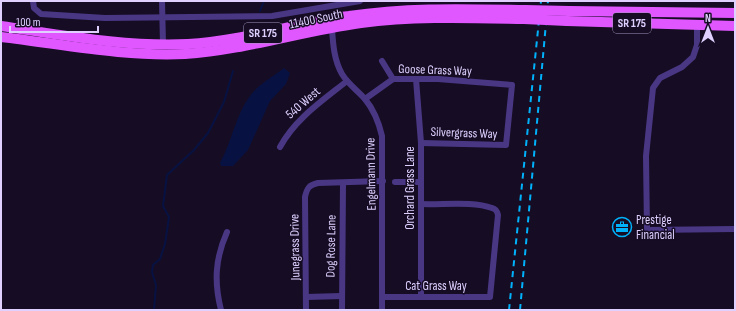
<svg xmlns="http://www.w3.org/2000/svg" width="736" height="311" font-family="'Sofia Sans Condensed',sans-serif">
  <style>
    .water { fill: #081242 }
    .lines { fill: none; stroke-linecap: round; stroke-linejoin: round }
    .stream { stroke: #081242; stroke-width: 2 }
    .street { stroke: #493784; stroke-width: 6 }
    .primary { stroke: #e057ff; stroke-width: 10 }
    .rail { stroke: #00b2fb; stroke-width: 2; stroke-dasharray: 6 5; stroke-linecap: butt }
    .primary-bridge { stroke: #e057ff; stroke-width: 10 }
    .labels { text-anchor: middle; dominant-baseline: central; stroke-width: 3; stroke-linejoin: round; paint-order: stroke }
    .shield { fill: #160d24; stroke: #a396bd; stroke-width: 1 }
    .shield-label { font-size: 12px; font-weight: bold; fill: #dfd0ff }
    .street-label { font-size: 13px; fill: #dfd0ff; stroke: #160d24 }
    .poi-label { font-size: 13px; fill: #dfd0ff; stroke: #160d24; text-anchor: start }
  </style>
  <rect width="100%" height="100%" fill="#160d24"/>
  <path class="water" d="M284,68L290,73L286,84L270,101L248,150L233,166H221L220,163C233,140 236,110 255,90C263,82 275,75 284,68Z"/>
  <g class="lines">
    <g class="stream">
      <path d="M260,11L264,1"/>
      <path d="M154,310L156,285L152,272L153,265L160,259L165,244L169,217L163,206L167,175L194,150L208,133L224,102L233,71"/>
    </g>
    <g class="street">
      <path d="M33,1L34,8L41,14L105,18L272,16L360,1"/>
      <path d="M162,1L163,44"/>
      <path d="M697,25V45L693,57L682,67L660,78L653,88L646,156L647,230L735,229"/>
      <path d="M332,29C333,44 334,60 342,74C348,84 357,90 365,99C374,110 379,123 382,136V310"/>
      <path d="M382,61L393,79"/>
      <path d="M416,79L421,143V297"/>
      <path d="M365,99L393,79H438L512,85L506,145L421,143"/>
      <path d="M280,147C295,119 322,101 347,81"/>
      <path d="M395,182H421"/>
      <path d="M306,297L342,296"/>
      <path d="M382,297H490L498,215C497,211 496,209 492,208C473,201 442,205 421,204"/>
      <path d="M221,310C214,282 215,259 227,232"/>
      <path d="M306,310L305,197C307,188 309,185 318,183L383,181"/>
      <path d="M342,310L343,183"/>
    </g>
    <g class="primary">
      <path d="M569,11L735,13"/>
      <path d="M567,21L735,26"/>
      <path d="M1,26C63,35 125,47 188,44C243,41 295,23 349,16C408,7 466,9 525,10"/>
      <path d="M1,37C62,44 124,57 185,54C245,50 302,31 361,23C415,16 470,18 524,19"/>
    </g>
    <g class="rail">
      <path d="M509,310L541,1"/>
      <path d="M520,310L548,1"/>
    </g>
    <g class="primary-bridge">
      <path d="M525,10L569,11"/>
      <path d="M524,19L567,21"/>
    </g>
  </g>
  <defs>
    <g id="office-ring" transform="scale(1)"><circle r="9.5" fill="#160d24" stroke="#00b2fb" stroke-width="1.5"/><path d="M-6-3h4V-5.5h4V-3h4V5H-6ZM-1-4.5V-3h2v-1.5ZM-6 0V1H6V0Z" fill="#00b2fb"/></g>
  </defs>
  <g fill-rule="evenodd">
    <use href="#office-ring" x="622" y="227"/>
  </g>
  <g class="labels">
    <g class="shield">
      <rect x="613" y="13" width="38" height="20" rx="3"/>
      <rect x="244" y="23" width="38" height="20" rx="3"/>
    </g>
    <g class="shield-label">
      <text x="632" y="23">SR 175</text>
      <text x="263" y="33">SR 175</text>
    </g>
    <g class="street-label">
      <text transform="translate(316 19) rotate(-12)">11400 South</text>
      <text transform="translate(435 70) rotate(2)">Goose Grass Way</text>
      <text transform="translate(303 103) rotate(-41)">540 West</text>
      <text transform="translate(464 133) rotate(2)">Silvergrass Way</text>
      <text transform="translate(371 174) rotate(-91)">Engelmann Drive</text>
      <text transform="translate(410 188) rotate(-90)">Orchard Grass Lane</text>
      <text transform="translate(331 246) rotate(-89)">Dog Rose Lane</text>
      <text transform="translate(295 247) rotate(-91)">Junegrass Drive</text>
      <text x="436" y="286">Cat Grass Way</text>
    </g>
    <g class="poi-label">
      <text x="636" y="220">Prestige<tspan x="636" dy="15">Financial</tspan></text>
    </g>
  </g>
  <rect width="736" height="311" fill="none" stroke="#dfd0ff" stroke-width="4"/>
  <g transform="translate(708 28)" stroke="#160d24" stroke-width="3" paint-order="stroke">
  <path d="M0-3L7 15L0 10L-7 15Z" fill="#dfd0ff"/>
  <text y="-6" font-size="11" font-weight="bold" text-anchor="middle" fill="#dfd0ff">N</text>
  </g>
  <path d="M10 26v6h88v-6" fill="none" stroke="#dfd0ff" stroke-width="2"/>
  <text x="16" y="26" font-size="12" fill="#dfd0ff" stroke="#160d24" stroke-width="3" paint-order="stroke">100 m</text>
</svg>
